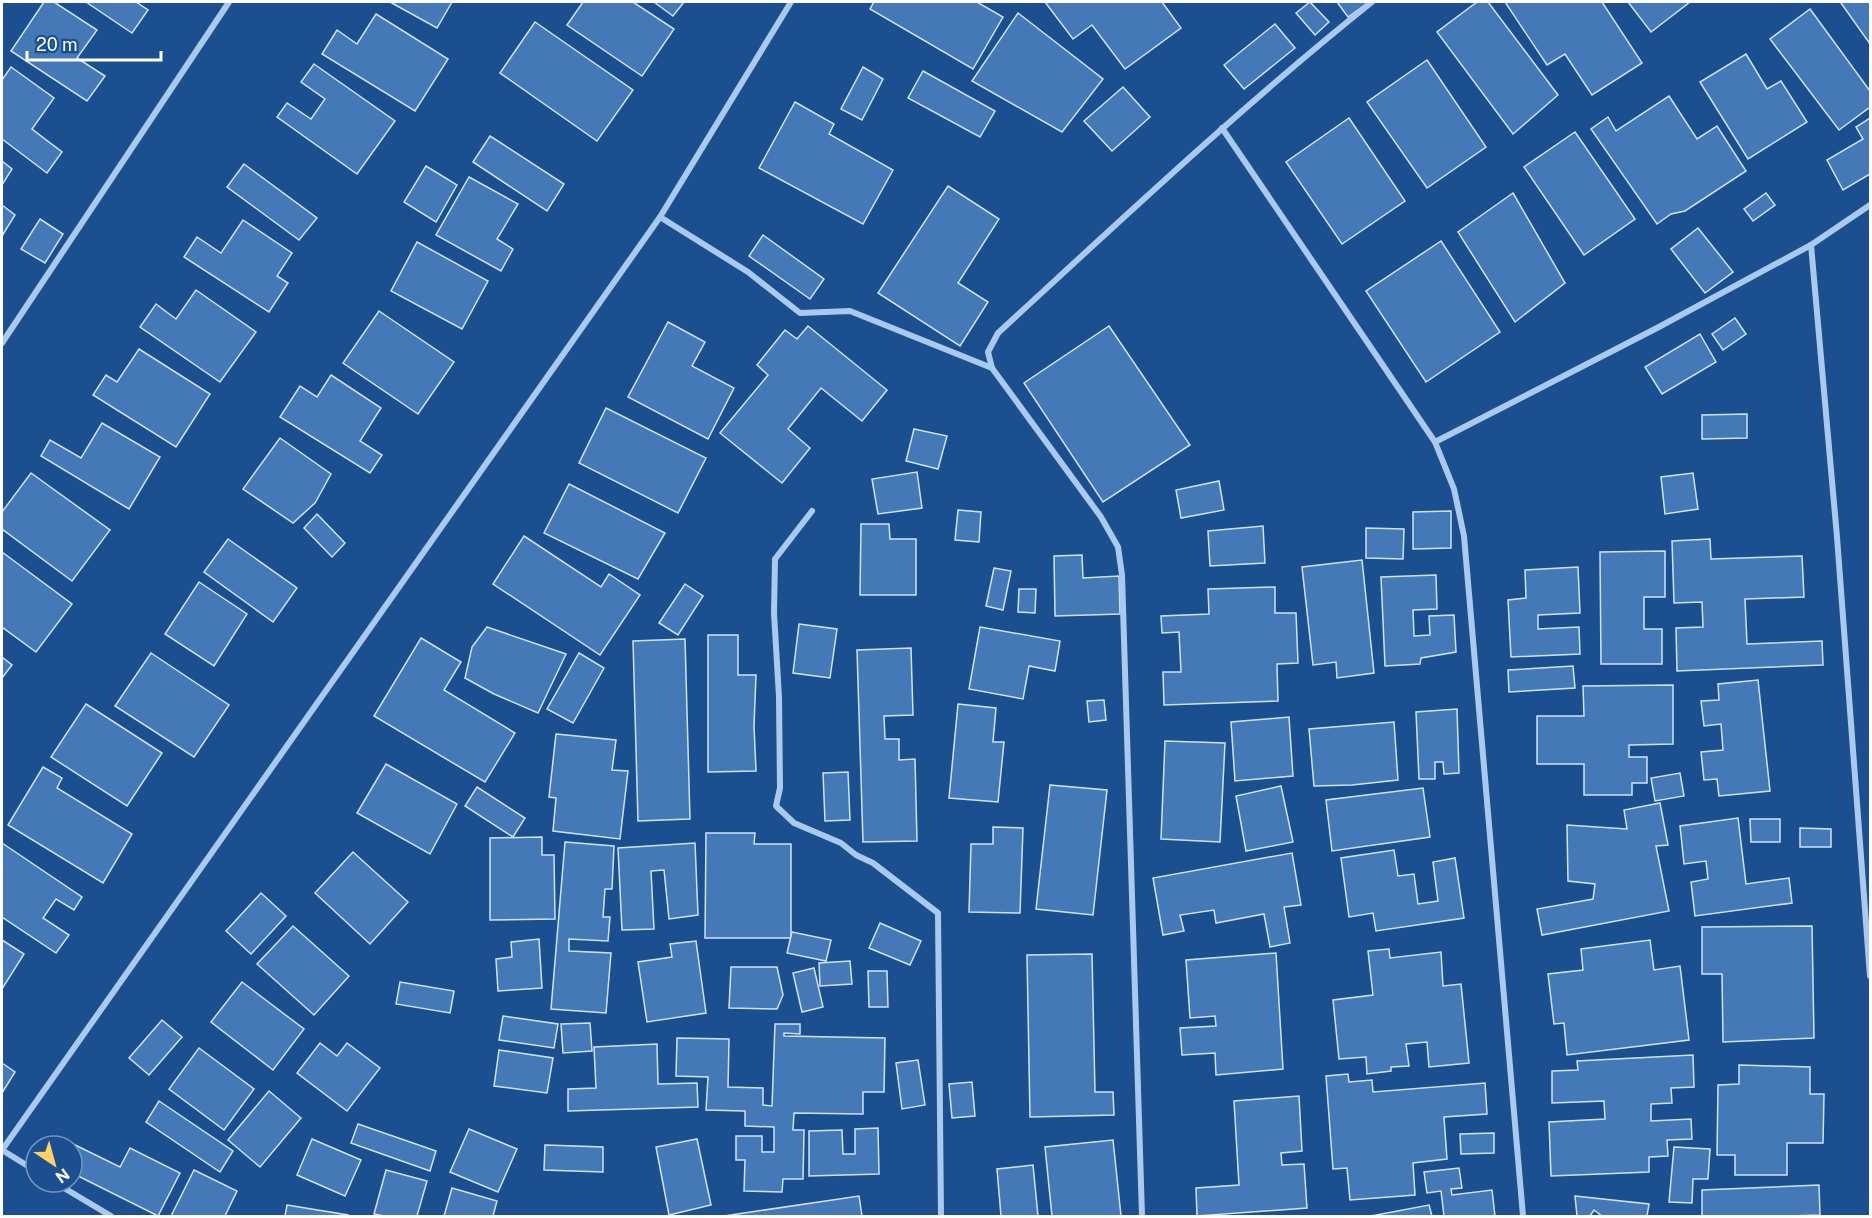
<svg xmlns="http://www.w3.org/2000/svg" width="1872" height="1218" font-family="'Public Sans',sans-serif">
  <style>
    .building { fill: #4478b7; stroke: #cfe3fa; stroke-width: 1.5 }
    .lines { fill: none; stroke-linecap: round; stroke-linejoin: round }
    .minor { stroke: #a9c9ee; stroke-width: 6 }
  </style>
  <rect width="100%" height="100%" fill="#1b4f8f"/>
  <g class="building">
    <path d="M44,2H54L97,30L77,58L105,76L87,101L11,51Z"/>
    <path d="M86,2H136L148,10L132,33Z"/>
    <path d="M390,2H452L437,28Z"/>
    <path d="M583,2H633L674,29L642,76L567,25Z"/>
    <path d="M654,2H684L673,16Z"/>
    <path d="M874,2H977L1003,17L973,69L870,9Z"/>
    <path d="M1045,2H1162L1181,28L1125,69L1092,25L1073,39Z"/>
    <path d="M1310,2L1329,22L1315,35L1296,13Z"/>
    <path d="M1337,2H1369L1348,17Z"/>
    <path d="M1477,2H1488L1558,95L1513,134L1437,32Z"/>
    <path d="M1505,2H1602L1642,63L1592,95L1565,54L1547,65Z"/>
    <path d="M1628,2H1690L1651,32Z"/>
    <path d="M1842,2H1870V44L1841,3Z"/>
    <path d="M1810,9L1870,91V107L1839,130L1770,39Z"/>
    <path d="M1018,13L1103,79L1062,132L972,81Z"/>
    <path d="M376,14L448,59L415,111L322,54L337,30L357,44Z"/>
    <path d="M535,22L633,90L597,141L500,73Z"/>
    <path d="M1275,24L1295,48L1244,89L1224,65Z"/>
    <path d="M1746,54L1767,89L1781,81L1807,122L1748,159L1700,82Z"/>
    <path d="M1427,60L1486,147L1427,188L1367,102Z"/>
    <path d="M314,64L395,121L357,174L277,117L287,103L311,119L325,99L301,82Z"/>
    <path d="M11,67L54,98L32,129L62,152L47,173L2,139V80Z"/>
    <path d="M863,67L883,79L862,120L841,109Z"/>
    <path d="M923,71L995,111L980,137L908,98Z"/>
    <path d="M1123,87L1150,117L1112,151L1084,121Z"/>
    <path d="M1669,96L1697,139L1717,126L1746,171L1685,211L1671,214L1657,224L1591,129L1608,117L1616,131Z"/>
    <path d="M795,102L834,124L829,134L893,170L863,224L759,168Z"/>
    <path d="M1349,118L1405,201L1342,244L1286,162Z"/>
    <path d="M1870,118V174L1843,190L1827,160L1863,139L1856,127Z"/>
    <path d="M1575,132L1635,219L1584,255L1524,167Z"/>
    <path d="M490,136L564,184L547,211L473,162Z"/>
    <path d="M2,161L12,169L2,185Z"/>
    <path d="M244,164L317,218L299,240L227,187Z"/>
    <path d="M426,166L457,185L436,222L404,202Z"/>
    <path d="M469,177L518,204L497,239L513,249L501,271L436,235Z"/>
    <path d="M948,186L999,219L958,283L988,302L960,346L878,293Z"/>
    <path d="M1513,193L1565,283L1515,322L1458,232Z"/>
    <path d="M1766,193L1775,205L1753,221L1744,209Z"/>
    <path d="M2,205L15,215L2,236Z"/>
    <path d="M40,219L63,234L45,263L21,249Z"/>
    <path d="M243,220L292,253L277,276L288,283L269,312L184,257L197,237L221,253Z"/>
    <path d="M1698,228L1733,272L1705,293L1671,249Z"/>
    <path d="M763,235L824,279L810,299L749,256Z"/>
    <path d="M1441,241L1500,332L1426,382L1366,291Z"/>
    <path d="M417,242L488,281L462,329L391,291Z"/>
    <path d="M196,290L256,332L220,382L140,327L156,304L176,319Z"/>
    <path d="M379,311L454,362L418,414L343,363Z"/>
    <path d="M1735,318L1746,334L1723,350L1712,334Z"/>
    <path d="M668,322L705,342L692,366L734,388L708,439L628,397Z"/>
    <path d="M808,326L887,390L862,421L821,388L788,429L810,448L782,483L720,433L768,375L757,365L785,330L797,339Z"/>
    <path d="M1109,326L1190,445L1103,502L1024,383Z"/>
    <path d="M1700,334L1716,362L1662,394L1645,367Z"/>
    <path d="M139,349L210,394L176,447L93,395L106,375L117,382Z"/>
    <path d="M331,375L381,408L360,441L382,455L370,473L280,417L300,386L317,397Z"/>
    <path d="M606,408L706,458L678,513L579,463Z"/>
    <path d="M1747,414V438L1702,439V415Z"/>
    <path d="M102,423L160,457L129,509L41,456L50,440L81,458Z"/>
    <path d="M914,429L947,436L938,469L906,461Z"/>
    <path d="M280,438L331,474L315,503L293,523L243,489Z"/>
    <path d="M917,472L922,508L878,514L872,479Z"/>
    <path d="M31,473L110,530L72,581L2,529V512Z"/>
    <path d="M1693,473L1698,509L1665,514L1661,477Z"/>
    <path d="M1219,481L1224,510L1181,518L1176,490Z"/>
    <path d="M569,484L665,533L638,579L544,533Z"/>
    <path d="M958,510L981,512L979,542L955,540Z"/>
    <path d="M1451,511V548L1413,549V512Z"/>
    <path d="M317,514L345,543L332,557L304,528Z"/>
    <path d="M861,524H889L890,539H916V595H860Z"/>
    <path d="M1263,526L1265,563L1210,566L1208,531Z"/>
    <path d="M1366,528L1404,529L1403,559L1366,558Z"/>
    <path d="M524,536L601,587L609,574L640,595L600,655L493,584Z"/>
    <path d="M228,539L297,588L273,622L204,572Z"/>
    <path d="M1710,539L1711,559L1802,556L1804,597L1745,599L1747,644L1822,641L1823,665L1677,671L1676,628L1703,627L1702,602L1674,603L1672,541Z"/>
    <path d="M1665,551V597H1644V629H1662V664H1601L1600,552Z"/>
    <path d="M2,552L72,604L36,652L2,627Z"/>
    <path d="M1082,555L1083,578L1119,576L1120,614L1055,616L1054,556Z"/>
    <path d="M1362,560L1374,673L1337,678L1336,662L1313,665L1302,567Z"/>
    <path d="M1578,567L1580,613L1538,615V629L1579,627L1580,654L1511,657L1508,600L1526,598L1525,570Z"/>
    <path d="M994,568L1011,571L1003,610L986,606Z"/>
    <path d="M1436,575L1437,609L1413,610L1414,636L1430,635L1429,616L1454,615L1456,652L1421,658L1420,664L1385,666L1381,577Z"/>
    <path d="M199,582L247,614L214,666L165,634Z"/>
    <path d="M685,584L703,596L678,635L659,623Z"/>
    <path d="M1275,587V613H1296L1298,663L1277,664L1278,701L1164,705L1163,672H1181L1179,632L1162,633L1161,616L1209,614L1208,589Z"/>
    <path d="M1019,589H1036L1035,613L1018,612Z"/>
    <path d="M799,624L837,629L830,678L793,673Z"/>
    <path d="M487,627L566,654L538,713L494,694L465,678L472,647Z"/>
    <path d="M980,627L1060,641L1055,671L1029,666L1023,699L969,689Z"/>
    <path d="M708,635H738V675H756L754,726L756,771L708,772Z"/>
    <path d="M421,638L461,662L444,690L515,733L485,782L374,716Z"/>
    <path d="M685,639L690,819L638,821L633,641Z"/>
    <path d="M911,648L913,715L884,716L885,739H899V760L915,759L917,841L863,842L857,650Z"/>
    <path d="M151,653L229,705L194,757L115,706Z"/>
    <path d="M579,653L604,668L573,723L547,709Z"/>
    <path d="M2,657L12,665L2,678Z"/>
    <path d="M1573,666L1575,688L1509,692L1508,670Z"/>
    <path d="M1758,680L1770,791L1719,796L1717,779L1704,780L1701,752L1723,750L1721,724L1704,726L1701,701L1719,700L1718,684Z"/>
    <path d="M1673,685V744L1629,745V757H1647V783H1632V795H1584V764H1537V716H1584L1583,686Z"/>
    <path d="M1104,700L1106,720L1089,722L1087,701Z"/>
    <path d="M86,704L162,753L127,806L51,757Z"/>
    <path d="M958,704L996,708L993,742H1004L998,802L949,798Z"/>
    <path d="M1457,709L1459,773L1444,774L1443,762H1435V779H1419L1416,712Z"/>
    <path d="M1289,717L1293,776L1235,781L1231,722Z"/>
    <path d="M1394,722L1398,780L1352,785L1314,786L1309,729Z"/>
    <path d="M556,734L616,740L612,770L628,771L620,839L553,831L556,798L549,797Z"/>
    <path d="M1165,741L1225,743L1220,842L1161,839Z"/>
    <path d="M386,764L457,804L430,854L357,813Z"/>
    <path d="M43,767L62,778L57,788L132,834L103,883L8,825Z"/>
    <path d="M848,772L850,820L825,821L823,773Z"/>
    <path d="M1680,773L1684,796L1655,801L1651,778Z"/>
    <path d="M1050,785L1107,790L1093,915L1036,909Z"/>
    <path d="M1281,786L1293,842L1246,851L1236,796Z"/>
    <path d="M477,787L525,818L513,837L465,806Z"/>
    <path d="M1423,788L1430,837L1332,851L1326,800Z"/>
    <path d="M1660,803L1668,845L1656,846L1669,911L1542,935L1537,909L1593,899L1595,884L1568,881L1567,825L1627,829L1624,810Z"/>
    <path d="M1738,818L1746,884L1789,878L1792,903L1695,916L1691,882L1708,879L1706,861L1684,864L1680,826Z"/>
    <path d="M1750,819H1780V842H1751Z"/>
    <path d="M993,827L1023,828L1020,913L969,912L971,844H993Z"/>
    <path d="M1800,828L1831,829V847H1800Z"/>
    <path d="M706,833H755L754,844H791V938H705Z"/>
    <path d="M542,837V855H554L555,919L490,920V838Z"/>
    <path d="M565,842L614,846L612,889H605L603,917H610L608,941L569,939V951L611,953L606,1013L551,1009Z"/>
    <path d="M2,843L82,897L74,910L56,899L43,918L69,935L56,953L2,917Z"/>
    <path d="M695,843L698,915L669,919L664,870L651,871L654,929L622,930L618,848Z"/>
    <path d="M1394,850L1398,876L1414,874L1418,904L1438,901L1433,862L1455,858L1464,918L1376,931L1373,913L1349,917L1341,858Z"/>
    <path d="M353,852L408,902L370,944L315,893Z"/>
    <path d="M1292,853L1301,905L1284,907L1290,943L1270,947L1264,914L1216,923L1214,910L1180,915L1184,931L1163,935L1153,878Z"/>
    <path d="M261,893L286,916L251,954L226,931Z"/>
    <path d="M880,923L921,941L910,965L869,948Z"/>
    <path d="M293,926L349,976L314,1015L257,964Z"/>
    <path d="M1812,926L1814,1038L1723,1042L1722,974H1702V927Z"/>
    <path d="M792,932L831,940L826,961L787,953Z"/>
    <path d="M539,939L542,988L498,991L496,959L512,957L511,942Z"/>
    <path d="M2,940L24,954L2,989Z"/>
    <path d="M1650,940L1654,970L1680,966L1689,1040L1567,1055L1564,1023L1554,1024L1548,974L1583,970L1581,949Z"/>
    <path d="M696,941L706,1013L647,1022L638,962L672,957L670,944Z"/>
    <path d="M1389,949L1390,958L1441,952L1443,986L1461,984L1469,1063L1429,1067L1427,1042L1406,1044L1409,1066L1391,1067V1071L1367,1074L1366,1057L1339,1059L1333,1000L1373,995L1368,951Z"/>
    <path d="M1276,953L1283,1069L1216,1075L1215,1053L1182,1055L1180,1028L1216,1026L1215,1016L1190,1018L1186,960Z"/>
    <path d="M1092,954L1095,1092H1113L1114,1115L1030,1117L1027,955Z"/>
    <path d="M850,961L852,984L820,986L819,963Z"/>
    <path d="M731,967H777L783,995L777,1009L729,1008Z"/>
    <path d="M814,968L823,1007L802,1012L793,973Z"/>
    <path d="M868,971H887L888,1007H869Z"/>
    <path d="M242,982L304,1029L273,1070L211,1022Z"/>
    <path d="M400,982L454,991L450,1013L396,1004Z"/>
    <path d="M503,1016L558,1024L554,1048L499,1040Z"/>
    <path d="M162,1020L182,1037L149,1075L129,1058Z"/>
    <path d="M590,1023L592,1051L563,1053L561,1024Z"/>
    <path d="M775,1024H800V1034L784,1033V1036L885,1038L884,1092H863V1114L794,1113L793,1130H804L803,1179H783L782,1192L744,1191L745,1160H736V1136H762V1152H774V1127L745,1126V1111L706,1110L708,1077L676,1076L677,1038L729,1039L728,1087L763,1088V1105L772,1106Z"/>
    <path d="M320,1043L337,1056L347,1043L380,1068L347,1111L297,1073Z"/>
    <path d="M657,1044L658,1084L697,1083L698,1107L568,1111V1089L596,1088L594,1047Z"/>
    <path d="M199,1048L254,1089L224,1130L169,1089Z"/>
    <path d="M499,1050L553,1058L547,1093L494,1086Z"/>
    <path d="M1693,1055L1694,1087L1671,1088L1672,1103L1651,1104V1121L1691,1119L1692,1139L1667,1140L1668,1156L1649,1157V1172L1551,1176L1549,1122L1605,1119L1604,1101L1552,1103V1071L1578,1070L1577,1061Z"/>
    <path d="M918,1060L925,1105L902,1109L896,1063Z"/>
    <path d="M2,1063L15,1072L2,1093Z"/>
    <path d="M1739,1065L1810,1067V1094H1824L1823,1143H1787V1175H1735V1155H1717L1718,1085L1739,1084Z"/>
    <path d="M1348,1074L1349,1082L1372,1080L1373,1092L1485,1083L1487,1114L1444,1117L1447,1159L1413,1163L1415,1195L1350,1200L1347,1168L1333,1169L1326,1076Z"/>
    <path d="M972,1082L975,1116L952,1118L949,1084Z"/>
    <path d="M269,1091L301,1118L260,1167L228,1140Z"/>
    <path d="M1299,1096L1302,1151L1281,1153L1282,1165L1304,1164L1307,1208L1197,1216L1196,1188L1239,1185L1234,1101Z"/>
    <path d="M159,1101L233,1151L220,1172L146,1122Z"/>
    <path d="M358,1124L436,1151L430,1171L351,1143Z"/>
    <path d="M878,1128L879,1174L809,1176V1131L842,1130L843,1154H855V1129Z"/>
    <path d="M469,1129L517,1149L498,1192L450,1172Z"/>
    <path d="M1494,1133V1153L1461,1154L1460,1134Z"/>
    <path d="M312,1139L361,1160L345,1196L297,1175Z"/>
    <path d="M697,1139L711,1205L669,1215L656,1147Z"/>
    <path d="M1113,1140L1121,1216H1052L1045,1147Z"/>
    <path d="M69,1142L120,1167L130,1148L180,1173L158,1216L72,1173V1146H67Z"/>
    <path d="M545,1145L603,1147V1172L544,1170Z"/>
    <path d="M1674,1147L1710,1149L1708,1179H1693L1692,1203L1669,1202Z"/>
    <path d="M1033,1165L1038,1216H1001L997,1169Z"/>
    <path d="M1459,1168L1462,1188L1451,1189L1452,1195L1492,1190L1495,1216H1444L1441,1191L1427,1193L1424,1172Z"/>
    <path d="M194,1170L237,1191L225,1216H171Z"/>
    <path d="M386,1170L427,1181L417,1216H384L374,1214Z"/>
    <path d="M1819,1185L1820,1215L1790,1216H1702V1190Z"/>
    <path d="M452,1188L497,1201L493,1216H444Z"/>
    <path d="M859,1196L862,1216H724Z"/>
    <path d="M1575,1196L1649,1204L1647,1216H1602L1594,1210L1590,1216H1577Z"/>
    <path d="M287,1205L348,1215V1216H285Z"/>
    <path d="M1429,1205L1432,1216H1371Z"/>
  </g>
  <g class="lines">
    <g class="minor">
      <path d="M1222,128L1435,442"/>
      <path d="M660,217L748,272L800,313L850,311L992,368"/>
      <path d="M1811,245L1837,537L1870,976"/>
      <path d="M2,343L229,2"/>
      <path d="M812,511L775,559L774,613L779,697L780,788L776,806L794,823L841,843L856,855L873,863L938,913L941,1216"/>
      <path d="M2,1150L660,217L791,2"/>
      <path d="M2,1150L36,1171"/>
      <path d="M54,1182L111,1216"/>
      <path d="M1142,1216L1122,575L1118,547L1101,517L992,368L988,352L998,333C1121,220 1242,106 1372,2"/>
      <path d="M1523,1216L1464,536L1454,489L1435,442L1657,328L1811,245L1870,205"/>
    </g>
  </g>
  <rect width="1872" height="1218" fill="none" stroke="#ffffff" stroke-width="6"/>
  <g transform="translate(54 1164) rotate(144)"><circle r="28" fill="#1b4f8f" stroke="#7695bc" stroke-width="1.5"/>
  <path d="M0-4.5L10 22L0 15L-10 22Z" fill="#ffd166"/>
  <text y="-9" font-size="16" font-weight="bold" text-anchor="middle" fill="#ffffff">N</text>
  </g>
  <path d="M27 51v9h134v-9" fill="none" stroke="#ffffff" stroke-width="3"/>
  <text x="36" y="51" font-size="18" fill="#ffffff" stroke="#1b4f8f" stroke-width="4.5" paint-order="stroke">20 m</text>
</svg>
